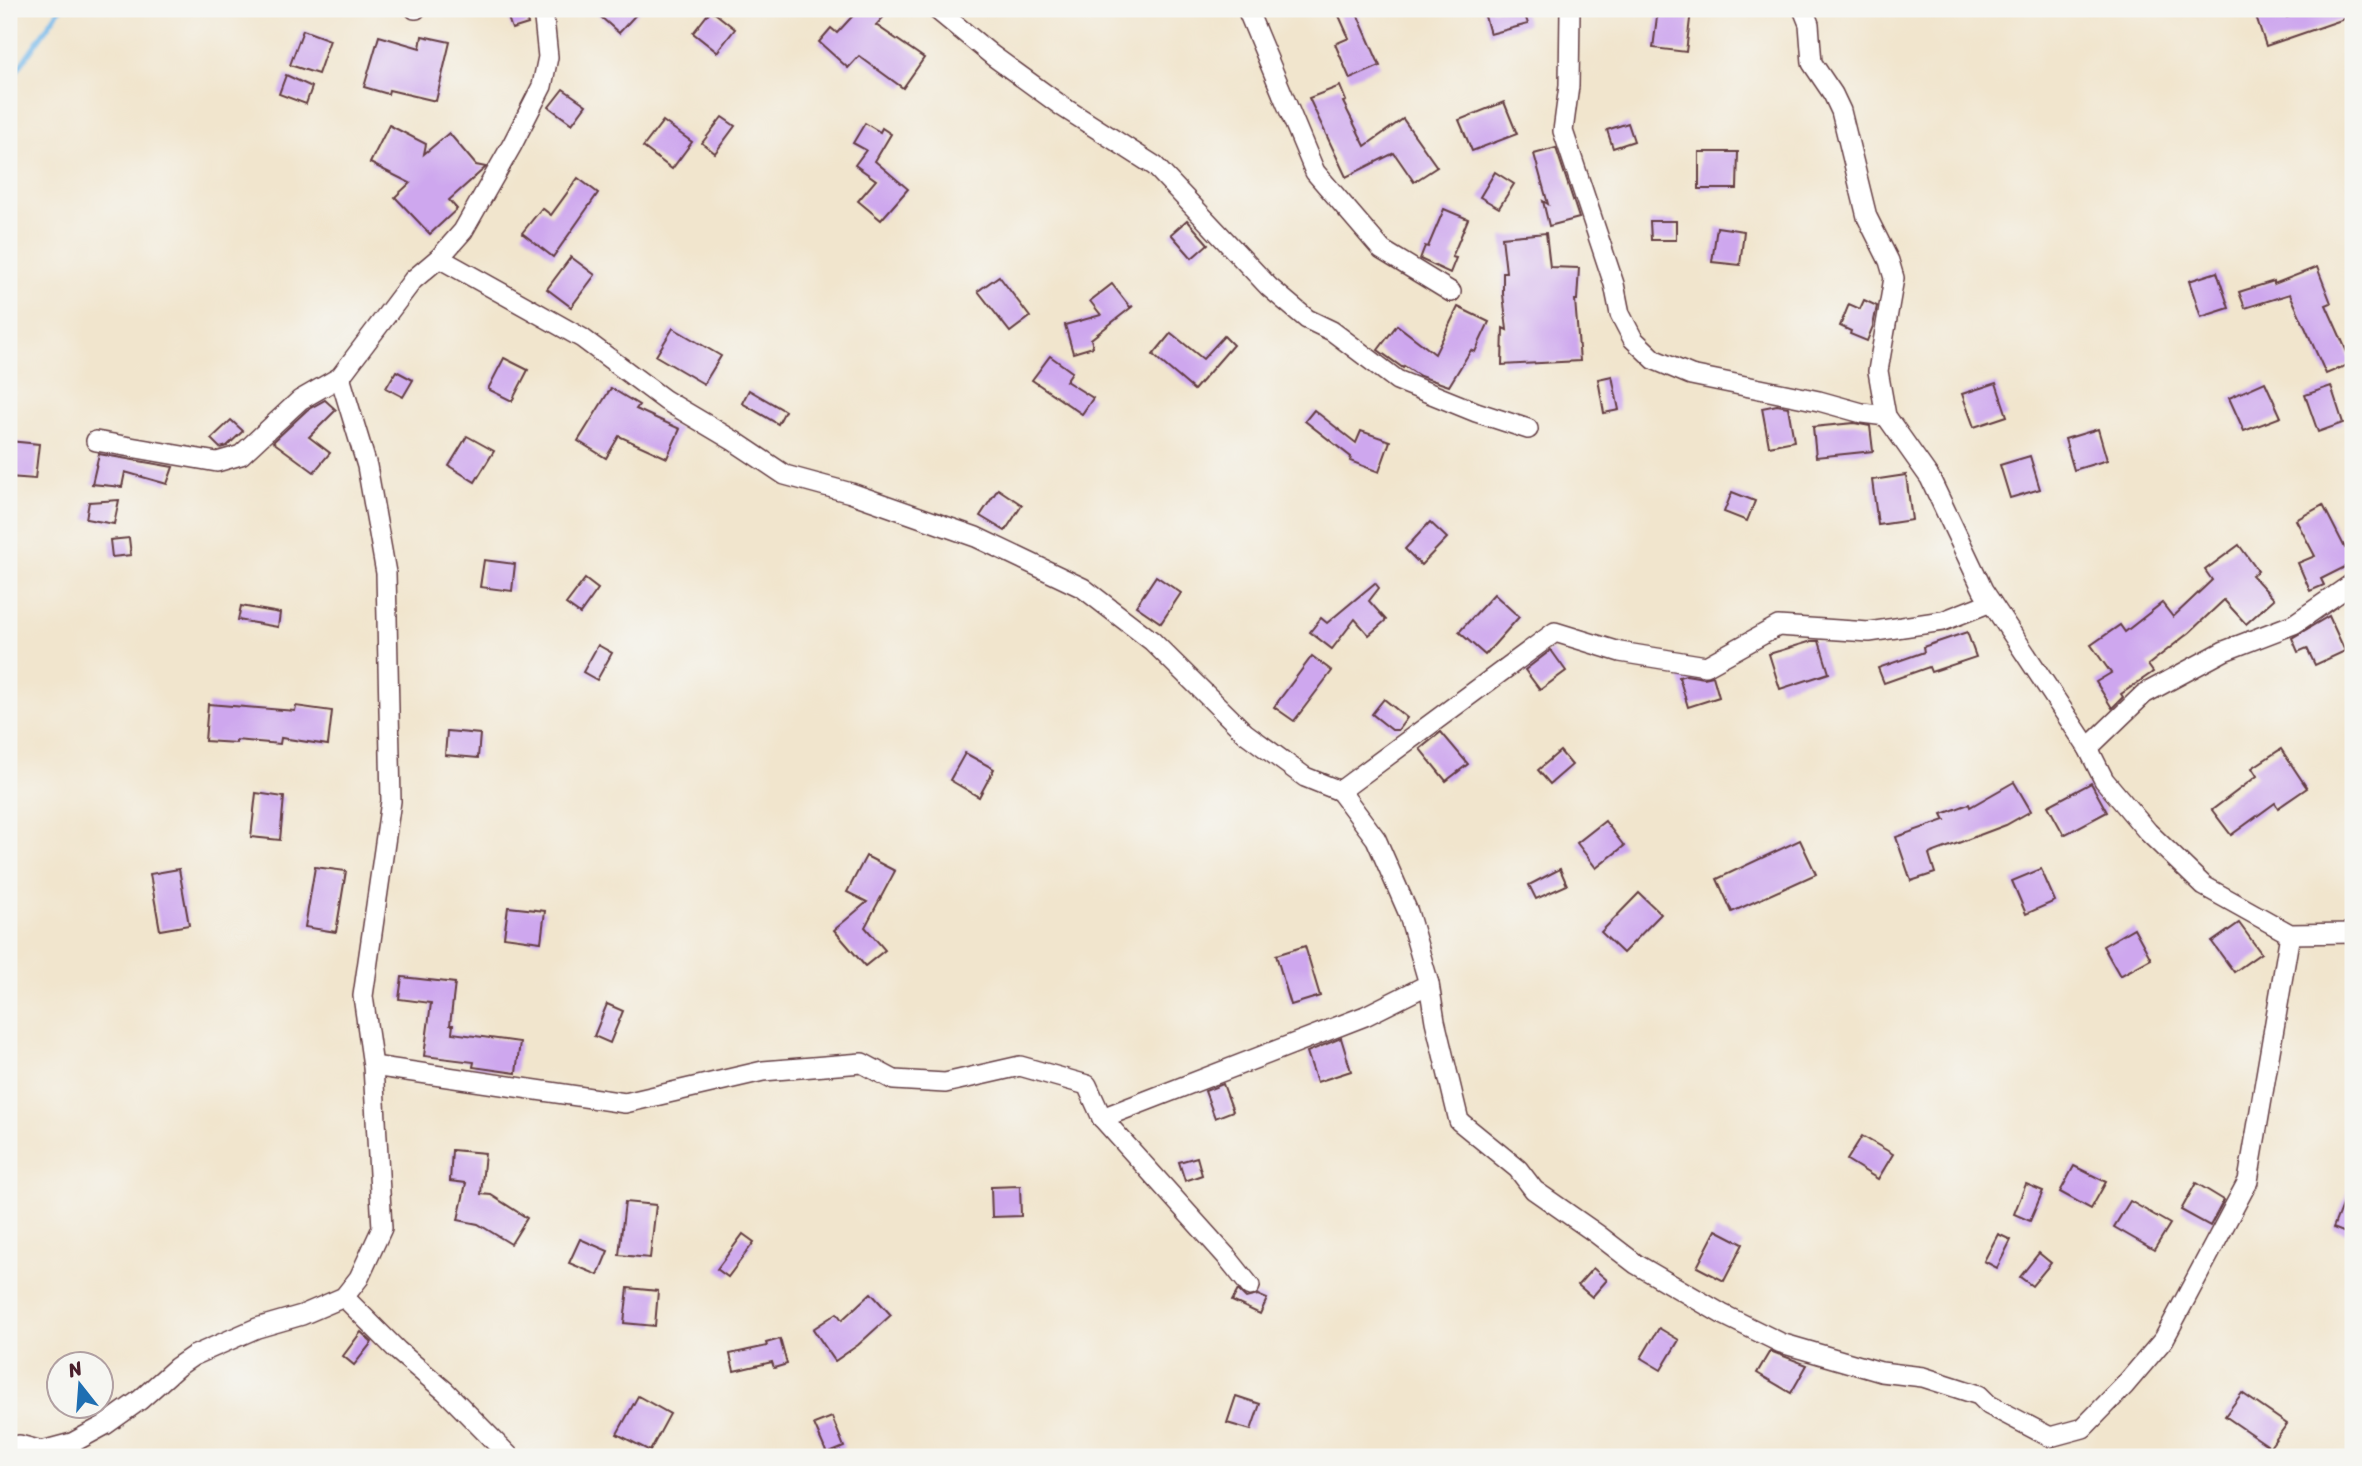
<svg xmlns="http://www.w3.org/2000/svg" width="2362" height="1466" font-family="Sriracha,sans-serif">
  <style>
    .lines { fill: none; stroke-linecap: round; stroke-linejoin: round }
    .stream { stroke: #74b9eb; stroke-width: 5 }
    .building { fill: #cea7ee }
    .street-casing { stroke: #633d43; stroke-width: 22 }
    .street { stroke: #fff; stroke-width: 19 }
  </style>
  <rect width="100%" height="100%" fill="#f6f6f2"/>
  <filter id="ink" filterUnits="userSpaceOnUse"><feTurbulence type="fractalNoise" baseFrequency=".0143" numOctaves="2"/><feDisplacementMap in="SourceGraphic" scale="14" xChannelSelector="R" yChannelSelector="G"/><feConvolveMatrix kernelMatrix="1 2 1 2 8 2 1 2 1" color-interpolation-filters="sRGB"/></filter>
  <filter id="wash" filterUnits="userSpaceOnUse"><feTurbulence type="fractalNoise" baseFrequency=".00686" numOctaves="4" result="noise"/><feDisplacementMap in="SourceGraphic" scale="28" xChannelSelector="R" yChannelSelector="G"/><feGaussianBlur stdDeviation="1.57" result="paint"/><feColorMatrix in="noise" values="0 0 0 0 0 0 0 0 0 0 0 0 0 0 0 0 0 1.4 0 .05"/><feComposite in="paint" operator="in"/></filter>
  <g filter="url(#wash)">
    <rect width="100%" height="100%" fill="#f1e5cd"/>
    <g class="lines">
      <path class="stream" d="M9,82L60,9"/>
    </g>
    <g id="blocks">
      <g class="building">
        <path d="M505,9H523L528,24L512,29Z"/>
        <path d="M592,9H641L619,33Z"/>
        <path d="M859,9H891L876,25L924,58L903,88L859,56L848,68L819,42L831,28L837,33Z"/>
        <path d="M1336,9H1355L1380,66L1350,79L1335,44L1349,38Z"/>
        <path d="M1483,9H1523L1528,24L1490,34Z"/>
        <path d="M1658,9L1691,11L1686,52L1653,48Z"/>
        <path d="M2267,9H2284L2287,17L2311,9H2353V16L2266,46L2255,13Z"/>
        <path d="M711,10L735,29L717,52L693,33Z"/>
        <path d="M303,30L330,40L318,74L290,65Z"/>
        <path d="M379,36L420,48L422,36L450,42L436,101L389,90L388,94L364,87Z"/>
        <path d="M286,75L312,87L306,104L279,94Z"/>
        <path d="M1340,86L1346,101L1343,102L1365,146L1403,119L1437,167L1414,182L1394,153L1346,177L1309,98Z"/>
        <path d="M563,89L586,105L572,124L549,107Z"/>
        <path d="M1504,102L1517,134L1472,151L1459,120Z"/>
        <path d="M722,117L735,126L715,153L702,143Z"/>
        <path d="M663,121L692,142L672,169L643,147Z"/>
        <path d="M865,123L880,132L882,128L891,134L875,161L908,189L881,220L858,201L876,180L855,165L866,150L853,143Z"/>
        <path d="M1628,123L1634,141L1613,148L1607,130Z"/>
        <path d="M389,125L426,144L424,154L449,133L476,165L486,167L449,200L457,209L430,234L395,197L410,183L370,163Z"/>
        <path d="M1556,148L1579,218L1549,226L1543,201L1548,204L1534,154Z"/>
        <path d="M1699,152H1738L1737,189H1699Z"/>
        <path d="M1495,172L1514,184L1499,208L1480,197Z"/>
        <path d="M578,178L598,193L553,257L522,233L542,208L551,215Z"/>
        <path d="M1444,209L1468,219L1452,257L1456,258L1450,273L1420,259L1425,246L1428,247Z"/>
        <path d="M1187,220L1208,244L1192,258L1171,234Z"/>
        <path d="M1650,221H1676V240H1651Z"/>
        <path d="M1717,227L1744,231L1740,265L1712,262Z"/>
        <path d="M1546,233L1550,267L1579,268L1577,300H1575L1580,361L1502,365L1503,328L1507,330L1503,294V272H1506L1502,237Z"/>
        <path d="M571,257L595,275L571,307L547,289Z"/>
        <path d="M2317,267L2331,303L2326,305L2352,363L2326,374L2290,294L2245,308L2239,292L2274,281V284Z"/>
        <path d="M2217,272L2229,308L2201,317L2189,281Z"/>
        <path d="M999,276L1030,317L1010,332L978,291Z"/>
        <path d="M1112,284L1130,307L1133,306L1091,339L1093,347L1073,353L1065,325L1101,315L1090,301Z"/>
        <path d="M1864,300L1877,306L1873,326L1867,341L1850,334L1851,331L1840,326L1849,304L1860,309Z"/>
        <path d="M1458,307L1489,322L1475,352L1471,350L1449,386L1420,376L1404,366L1403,368L1378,350L1397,325L1435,354Z"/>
        <path d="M673,328L721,356L704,384L656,356Z"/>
        <path d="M1171,333L1203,359L1224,336L1233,345L1194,390L1153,355Z"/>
        <path d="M1050,356L1072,372L1066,381L1093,398L1082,414L1032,380Z"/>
        <path d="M504,358L528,370L512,401L488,389Z"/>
        <path d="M396,371L413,380L403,397L386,388Z"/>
        <path d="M1612,376L1619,410L1604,413L1598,379Z"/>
        <path d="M2265,382L2281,417L2244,431L2229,398Z"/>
        <path d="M1996,383L2007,416L1974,427L1962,394Z"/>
        <path d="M2331,386L2343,423L2318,432L2305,395Z"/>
        <path d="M611,388L639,405L636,409L680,429L667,458L619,436L606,458L578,441Z"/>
        <path d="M749,390L785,411L778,424L742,403Z"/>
        <path d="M325,400L336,410L309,437L330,453L314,472L273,442L307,410Z"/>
        <path d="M1777,405L1788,407L1794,441L1769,446L1762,408Z"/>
        <path d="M1314,410L1356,443L1361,431L1390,441L1379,472L1350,461L1351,457L1305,421Z"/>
        <path d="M231,420L243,431L227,446L220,448L211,439Z"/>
        <path d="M1854,423L1870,426L1873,451L1816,457L1813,427Z"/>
        <path d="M2098,429L2107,460L2074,470L2065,439Z"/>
        <path d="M467,436L494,451L475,482L449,466Z"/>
        <path d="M9,441L39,444L35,479L9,477Z"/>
        <path d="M99,454L173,467L167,484L125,472L122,487L92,484Z"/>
        <path d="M2030,456L2040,489L2010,498L2000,465Z"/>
        <path d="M1906,475L1912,520L1878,525L1872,480Z"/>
        <path d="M998,489L1022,505L1005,531L980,516Z"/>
        <path d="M1732,492L1755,501L1747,521L1724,512Z"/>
        <path d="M119,500L114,524L86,519L89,502Z"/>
        <path d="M2323,505L2345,548L2353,544V563L2321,579L2324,585L2310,591L2298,563L2315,556L2296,520Z"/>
        <path d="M1430,522L1447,538L1421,565L1405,549Z"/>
        <path d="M129,538L131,555L112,557L110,540Z"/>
        <path d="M2239,545L2258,571L2252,575L2274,599L2246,624L2224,600L2190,632L2148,665L2153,672L2121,694L2123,697L2112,708L2096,682L2111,673L2091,645L2120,625L2125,632L2162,603L2173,617L2212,580L2205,570Z"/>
        <path d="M484,560L515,564L512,591L480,587Z"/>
        <path d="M1156,576L1181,593L1161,623L1136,606Z"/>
        <path d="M585,579L598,589L580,614L566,604Z"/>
        <path d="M1375,583L1379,588L1369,601L1386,620L1369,635L1355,619L1332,649L1310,632L1321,618L1327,623Z"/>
        <path d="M1494,594L1519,617L1485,655L1459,632Z"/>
        <path d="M241,606L280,613L278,627L238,620Z"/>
        <path d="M2329,616L2345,651L2315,665L2307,648L2298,652L2292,638Z"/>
        <path d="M1967,632L1976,657L1931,672L1929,667L1884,683L1878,668L1924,652L1923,647Z"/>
        <path d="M1812,641H1819L1829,673L1780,689L1769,654Z"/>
        <path d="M598,645L612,653L597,680L583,672Z"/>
        <path d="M1551,650L1566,671L1540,690L1525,670Z"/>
        <path d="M1312,656L1332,671L1294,721L1274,707Z"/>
        <path d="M1686,675L1704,678L1713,676L1719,697L1688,707L1679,677Z"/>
        <path d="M1384,699L1407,718L1398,730H1392L1372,714Z"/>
        <path d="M208,704L295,711L296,706L332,711L328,745L281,738L280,744L236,740V743L205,741Z"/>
        <path d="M447,731L480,734L478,758L445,755Z"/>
        <path d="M1441,732L1468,764L1446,781L1420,749Z"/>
        <path d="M2281,749L2307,788L2278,808L2275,803L2231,835L2212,810L2257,776L2252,768Z"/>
        <path d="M1560,751L1572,765L1550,784L1538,770Z"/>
        <path d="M965,753L994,769L979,797L950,780Z"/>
        <path d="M2014,782L2031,811L2006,825L1929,854L1935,873L1911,881L1896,837L1945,820L1942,814L1969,804L1970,807Z"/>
        <path d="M2091,783L2107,812L2064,835L2048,806Z"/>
        <path d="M256,793L284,797L280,840L251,837Z"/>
        <path d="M1605,821L1624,846L1596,868L1577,843Z"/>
        <path d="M1800,840L1816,874L1732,912L1717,879Z"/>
        <path d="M866,856L895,871L865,927L885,950L865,966L834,930L867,902L847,892Z"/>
        <path d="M315,867L346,871L336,932L305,927Z"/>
        <path d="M179,869L189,925L160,930L150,874Z"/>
        <path d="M1560,869L1567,885L1536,899L1529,885Z"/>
        <path d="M2041,869L2055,901L2026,914L2012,881Z"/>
        <path d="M1639,893L1661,914L1623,953L1601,932Z"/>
        <path d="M508,907L545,911L541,942L504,937Z"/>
        <path d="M2239,923L2261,953L2234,972L2212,942Z"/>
        <path d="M2134,928L2151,959L2120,976L2103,946Z"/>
        <path d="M1305,946L1320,996L1291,1005L1276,955Z"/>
        <path d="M402,977L455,983L450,1025H453L452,1033L520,1042L516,1073L473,1067L474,1062L424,1056L431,1003L399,999Z"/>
        <path d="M607,1004L623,1011L610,1043L594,1036Z"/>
        <path d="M1341,1038L1351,1071L1317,1082L1307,1052Z"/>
        <path d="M1223,1084L1233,1111L1215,1118L1205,1091Z"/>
        <path d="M1862,1136L1893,1154L1878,1179L1847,1160Z"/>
        <path d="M452,1150L485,1153L481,1194L491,1195L527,1218L511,1244L478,1224L458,1220L466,1183L450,1181Z"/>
        <path d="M1197,1157L1202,1175L1185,1181L1179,1162Z"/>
        <path d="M2074,1166L2106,1182L2091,1209L2060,1192Z"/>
        <path d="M2352,1180H2353V1236L2333,1228Z"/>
        <path d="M2196,1183L2224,1200L2210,1226L2181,1210Z"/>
        <path d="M2026,1184L2043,1191L2030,1221L2014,1214Z"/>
        <path d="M1020,1186L1021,1216L992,1217L991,1187Z"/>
        <path d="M2130,1201L2170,1224L2154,1250L2114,1227Z"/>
        <path d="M625,1202L656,1205L650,1258L619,1255Z"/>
        <path d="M1716,1230L1743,1244L1724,1281L1697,1267Z"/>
        <path d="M743,1234L754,1242L728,1277L717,1269Z"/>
        <path d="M1998,1234L2011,1240L1997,1268L1984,1261Z"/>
        <path d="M580,1239L608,1251L598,1275L569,1263Z"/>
        <path d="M2039,1253L2051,1263L2032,1286L2020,1277Z"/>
        <path d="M1593,1268L1607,1280L1592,1297L1578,1285Z"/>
        <path d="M628,1288L658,1291L655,1326L624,1323Z"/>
        <path d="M1238,1290L1246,1298L1258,1295L1267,1299L1260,1314L1232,1301Z"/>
        <path d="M871,1293L891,1315L858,1345L835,1361L813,1329L837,1313L842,1320Z"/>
        <path d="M1659,1328L1679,1340L1661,1370L1641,1358Z"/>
        <path d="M361,1332L372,1342L354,1365L343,1356Z"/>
        <path d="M780,1339L787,1364L774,1368L772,1362L734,1371L730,1354L767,1346L766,1343Z"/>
        <path d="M1770,1351L1807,1365L1791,1393L1757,1373Z"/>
        <path d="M2242,1393L2287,1424L2270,1447L2225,1416Z"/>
        <path d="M638,1396L670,1414L650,1451L617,1434Z"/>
        <path d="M1236,1396L1260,1404L1251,1430L1227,1423Z"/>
        <path d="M832,1417L844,1447L827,1454L814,1424Z"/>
      </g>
    </g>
  </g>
  <g filter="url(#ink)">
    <use href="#blocks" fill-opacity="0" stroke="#633d43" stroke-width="2"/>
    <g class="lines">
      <g class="street-casing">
        <g id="street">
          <path d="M415,9H416"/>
          <path d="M936,9L993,56L1063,107L1155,166L1269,287L1307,319L1332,331L1397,380L1476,412L1528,429"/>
          <path d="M1247,9L1315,172L1382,250L1451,292"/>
          <path d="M1570,9L1569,86L1563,131L1614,284L1620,314L1633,339L1655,360L1691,375L1819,401L1862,413L1886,416"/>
          <path d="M1803,9L1809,24L1812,63L1833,94L1841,111L1867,217L1889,261L1894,278L1878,371L1886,416L1930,478L1983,590L2088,748L2104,780L2148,832L2204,886L2290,934L2353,933"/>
          <path d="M439,258L582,338L665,400L734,441L785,475L851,493L976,537L1083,588L1152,641L1245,733L1305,777L1340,791"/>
          <path d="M96,441L217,462L241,455L300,400L340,377L413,280L439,258L463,231L512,145L542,86L548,57L543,9"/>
          <path d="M2088,748L2144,694L2224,651L2294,624L2353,583"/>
          <path d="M1429,984L1435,1021L1459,1121L1518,1169L1534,1190L1597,1234L1636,1264L1722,1314L1781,1343L1881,1372L1923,1377L1979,1395L1989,1405L2050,1437L2083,1428L2124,1386L2164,1339L2248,1181L2290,934"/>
          <path d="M373,1066L625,1103L763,1071L862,1063L894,1080L945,1083L1020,1066L1087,1085L1102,1118L1226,1256L1250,1286"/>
          <path d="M1102,1118L1365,1016L1429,984L1408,912L1376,839L1340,791L1555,632L1620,652L1706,666L1778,626L1869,632L1943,621L1991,602"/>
          <path d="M344,1297L398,1351L445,1391L510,1457"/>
          <path d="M9,1447L19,1445L42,1451L72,1443L105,1425L140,1400L177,1367L193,1356L257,1328L302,1315L344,1297L359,1278L382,1228L373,1066L363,996L391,801L386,573L367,466L340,377"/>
        </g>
      </g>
      <use href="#street" class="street"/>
    </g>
  </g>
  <rect width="2362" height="1466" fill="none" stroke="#f6f6f2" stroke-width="35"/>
  <g transform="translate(80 1385) rotate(343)"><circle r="33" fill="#f6f6f2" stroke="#b1a0a2" stroke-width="2"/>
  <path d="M0-5L12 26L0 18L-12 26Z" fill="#1f6fb2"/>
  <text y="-10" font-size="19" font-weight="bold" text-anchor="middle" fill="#4a1f2b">N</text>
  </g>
</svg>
